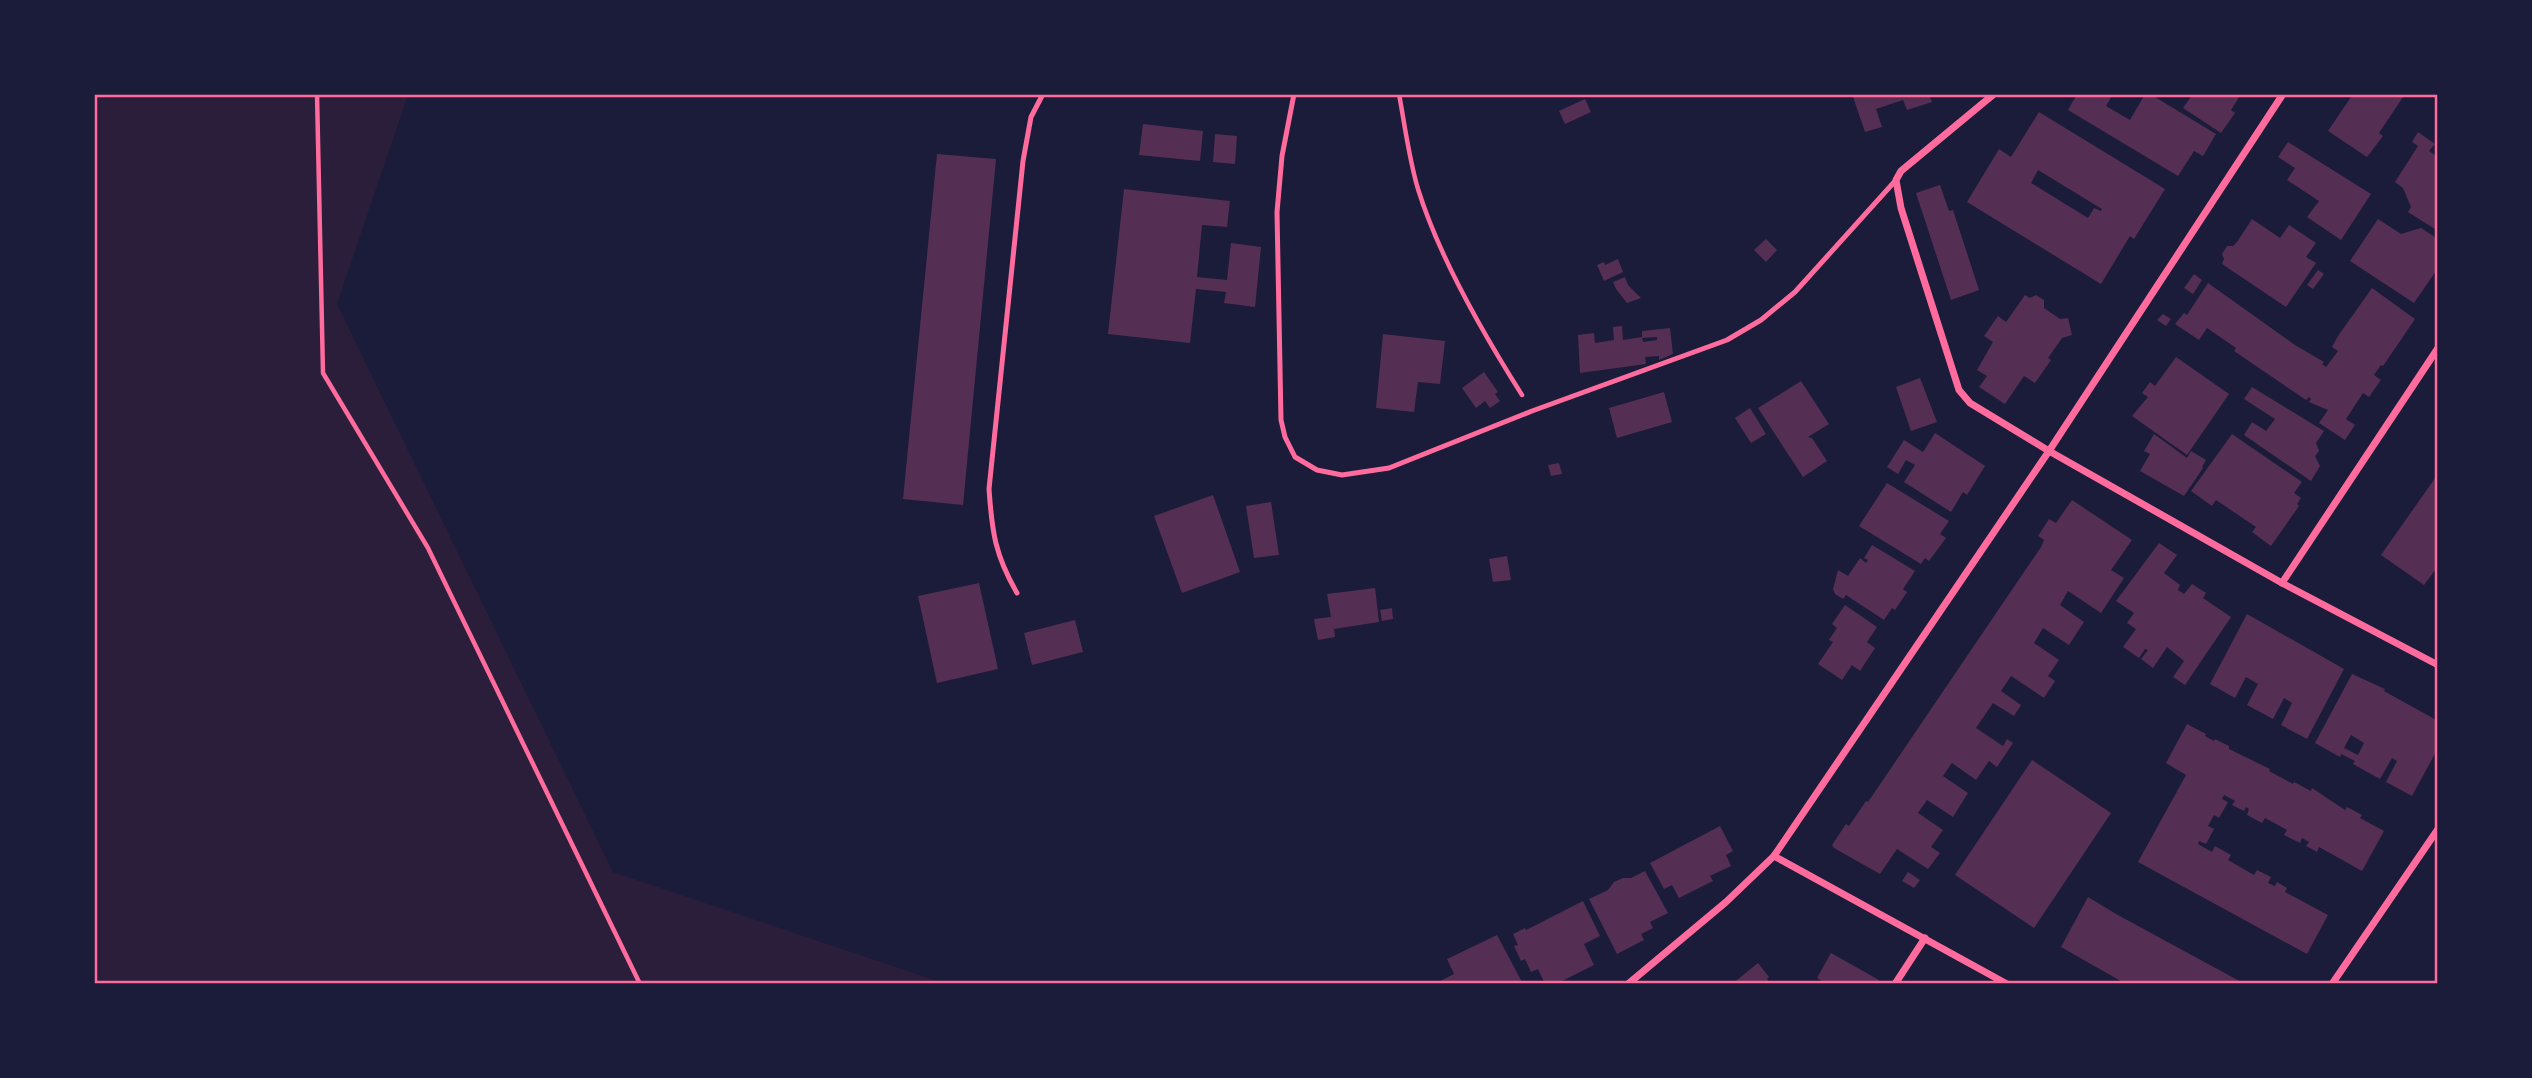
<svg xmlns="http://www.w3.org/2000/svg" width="2532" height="1078" font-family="'Fira Sans',sans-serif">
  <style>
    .green { fill: #2a1e3b }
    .building { fill: #542f53; fill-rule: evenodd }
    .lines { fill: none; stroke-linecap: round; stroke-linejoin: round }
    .path { stroke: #ff6b9d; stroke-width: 4.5 }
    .service { stroke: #ff6b9d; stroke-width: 5 }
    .minor { stroke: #ff6b9d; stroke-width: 7 }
    .neatline { fill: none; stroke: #ff6b9d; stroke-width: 2.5 }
  </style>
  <rect width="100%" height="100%" fill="#1b1b3a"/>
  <path class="green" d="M94,95H408L337,304L613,872L943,983H95Z"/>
  <g class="building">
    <path d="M1852,94H1929L1932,102L1907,110L1903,100L1876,109L1882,127L1865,132Z"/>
    <path d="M2077,94H2113L2106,106L2130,120L2145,94H2150L2216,134L2203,156L2194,151L2178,176L2068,110Z"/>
    <path d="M2193,94H2241L2231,110L2235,113L2221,133L2183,108Z"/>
    <path d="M2353,94H2405L2379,133L2383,136L2367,157L2328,131Z"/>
    <path d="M1585,99L1591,112L1565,124L1559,111Z"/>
    <path d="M2039,112L2165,189L2134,239L2130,236L2101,284L1967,202L1999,149L2011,157ZM2038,170L2102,209L2101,211L2094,208L2088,218L2031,183Z"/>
    <path d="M1143,124L1203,131L1200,161L1139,155Z"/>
    <path d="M2418,132L2435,144L2429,151L2438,157V231L2408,212L2411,207L2403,188L2395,182L2418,146L2412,142Z"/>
    <path d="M1215,134L1237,136L1235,164L1213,162Z"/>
    <path d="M2288,142L2371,194L2341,240L2307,217L2319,201L2287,180L2295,168L2278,157Z"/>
    <path d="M937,154L996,159L963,505L903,499Z"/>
    <path d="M1940,185L1949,211L1953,210L1979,290L1951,300L1916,193Z"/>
    <path d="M1124,189L1230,201L1227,227L1202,225L1197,277L1227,280L1231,243L1261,247L1255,307L1224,303L1226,292L1196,289L1190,343L1108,334Z"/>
    <path d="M2252,219L2280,238L2289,225L2316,243L2306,257L2316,263L2286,307L2222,264L2224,259L2222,254L2227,246H2233L2237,242Z"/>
    <path d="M2378,219L2401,234L2421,228L2438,239V268L2414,303L2350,261Z"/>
    <path d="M1766,239L1777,250L1766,262L1754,250Z"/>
    <path d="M1618,259L1623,272L1604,281L1597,265L1604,262L1605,265Z"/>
    <path d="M2318,270L2324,274L2313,289L2307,285Z"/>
    <path d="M2194,274L2202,280L2193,294L2184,288Z"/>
    <path d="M1625,277L1628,285L1641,298L1627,303L1616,289L1613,282Z"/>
    <path d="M2208,283L2295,345L2324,362L2322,364L2326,367L2338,351L2332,347L2338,336L2372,288L2415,319L2383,366L2381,365L2374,375L2381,380L2369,397L2363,393L2346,419L2355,425L2345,440L2319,423L2328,410L2309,402L2311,399L2309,397L2306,400L2234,351L2236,348L2207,328L2199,340L2175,324L2184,313L2187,315Z"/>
    <path d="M2025,295L2030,298L2036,295L2044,300V308L2060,319L2068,318L2072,335L2062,338L2048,358L2051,360L2035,383L2024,376L2005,404L1979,387L1987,376L1977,370L1993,342L1984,336L1998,316L2006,322Z"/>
    <path d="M2163,314L2171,319L2166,326L2157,320Z"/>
    <path d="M1622,326L1623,340L1642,337L1643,342L1657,340V337L1642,338V331L1670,328L1673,354L1659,360V356L1645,357L1646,364L1580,373L1578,335L1594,333L1595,343L1614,340L1613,327Z"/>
    <path d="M1383,334L1445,341L1440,384L1418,382L1414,412L1376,408Z"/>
    <path d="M2176,357L2229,394L2187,455L2132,416L2148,397L2142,393L2150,382L2155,386Z"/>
    <path d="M1484,372L1498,392L1495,394L1500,401L1490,408L1485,401L1476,408L1462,388Z"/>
    <path d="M1920,378L1937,422L1911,431L1896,387Z"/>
    <path d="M1801,381L1829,424L1808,437L1812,438L1827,461L1803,477L1758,408Z"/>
    <path d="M2252,387L2324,431L2316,443L2319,451L2315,456L2320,466L2311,481L2244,435L2252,422L2266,431L2275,419L2244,399Z"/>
    <path d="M1664,392L1672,422L1617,438L1609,408Z"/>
    <path d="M1750,408L1766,434L1751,443L1735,418Z"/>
    <path d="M1935,433L1985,466L1967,495L1963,492L1951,512L1904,482L1915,465L1906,460L1898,474L1887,467L1904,440L1923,452Z"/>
    <path d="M2154,434L2187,458L2191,451L2206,460L2202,467L2203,468L2184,496L2140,471L2150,454L2144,451Z"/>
    <path d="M2232,434L2302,482L2294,493L2301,498L2297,504L2299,506L2271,546L2252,532L2256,527L2216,500L2212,506L2191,491Z"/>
    <path d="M1559,463L1562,474L1551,476L1548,465Z"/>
    <path d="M2438,474V566L2424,585L2381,555Z"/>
    <path d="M1887,483L1949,521L1940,534L1946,538L1929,561L1925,558L1921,564L1859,526Z"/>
    <path d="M1213,495L1240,572L1182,593L1154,516Z"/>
    <path d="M2072,500L2132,540L2111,570L2124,578L2101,613L2068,591L2060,605L2084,622L2069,645L2043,628L2034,643L2059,660L2048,676L2055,681L2044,698L2011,676L2001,691L2021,705L2014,716L1993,703L1976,728L2003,746L2007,739L2013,743L1997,767L1989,761L1976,780L1952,763L1943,776L1968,793L1953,817L1927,800L1918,813L1943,830L1931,847L1940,853L1928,869L1897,849L1880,874L1834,848L1832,845L1846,824L1849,826L1866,801L1868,802L2041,547L2044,540L2038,536L2049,519L2056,523Z"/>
    <path d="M1271,502L1279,555L1254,558L1246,506Z"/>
    <path d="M2159,543L2177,555L2164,573L2180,585L2178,590L2184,594L2192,584L2206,593L2203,598L2231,617L2185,685L2173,677L2184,661L2167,647L2153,668L2141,659L2148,650L2145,649L2139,658L2123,647L2136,629L2127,623L2134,613L2116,601Z"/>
    <path d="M1872,545L1915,571L1903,589L1907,592L1895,610L1892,608L1884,620L1846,595L1843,599L1835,594L1833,589L1838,570L1848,576L1860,558L1866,563L1868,560L1864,558Z"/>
    <path d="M1507,556L1511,580L1493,582L1489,559Z"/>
    <path d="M979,583L998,669L937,683L918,596Z"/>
    <path d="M1375,588L1379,622L1334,629L1335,637L1318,640L1314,619L1331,617L1327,594Z"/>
    <path d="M1845,605L1877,627L1867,642L1875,648L1860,671L1852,665L1842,680L1818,664L1833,642L1829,640L1837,628L1832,624Z"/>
    <path d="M1392,608L1393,619L1382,621L1380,610Z"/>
    <path d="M2247,614L2344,669L2307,739L2281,725L2292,703L2284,698L2273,719L2247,705L2258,684L2246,677L2235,698L2210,684Z"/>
    <path d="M1075,620L1083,652L1032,665L1024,633Z"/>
    <path d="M2352,674L2385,689L2384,691L2438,721V748L2412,796L2386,782L2397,761L2392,758L2380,779L2353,764L2355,761L2341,754L2340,757L2315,743ZM2351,735L2364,743L2358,755L2344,748Z"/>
    <path d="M2187,724L2206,734L2205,736L2214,741L2215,739L2229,746V749L2270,769L2269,771L2293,784L2294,782L2311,791L2312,788L2345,810L2347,807L2362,815L2360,818L2384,831L2362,871L2319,847L2317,852L2306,846L2309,842L2302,838L2300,843L2284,835L2287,830L2265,818L2262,823L2247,815L2249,809L2246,807L2244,811L2232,805L2235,801L2224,795L2222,799L2228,802L2219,818L2214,815L2208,826L2214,829L2206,844L2199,841L2198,844L2212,852L2215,846L2231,855L2228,860L2254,875L2257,870L2271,877L2268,883L2275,886L2277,882L2287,888L2285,892L2328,915L2307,954L2138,862L2186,775L2166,763Z"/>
    <path d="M2032,760L2111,813L2034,928L1955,875Z"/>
    <path d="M1720,826L1733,851L1726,855L1731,866L1710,876L1713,881L1679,898L1672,885L1664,889L1650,863Z"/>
    <path d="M1645,871L1668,913L1650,922L1653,928L1641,934L1644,940L1617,954L1589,899L1608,890L1614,882L1623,878H1631Z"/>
    <path d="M1908,872L1920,880L1914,888L1902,881Z"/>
    <path d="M2088,897L2116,914L2245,984H2126L2089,963L2061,947Z"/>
    <path d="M1583,901L1600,936L1584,944L1594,965L1556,984H1545L1538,969L1531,972L1525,959L1521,961L1514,946L1518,945L1513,934L1525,928L1526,930Z"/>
    <path d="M1497,935L1523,984H1434L1454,974L1447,959Z"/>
    <path d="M1831,953L1879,980L1877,984H1827L1817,978Z"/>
    <path d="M1758,963L1769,977L1767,979L1771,984H1732Z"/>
  </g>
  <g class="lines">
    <g class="path">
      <path d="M317,94L323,373L428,548L640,984"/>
      <path d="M1399,94C1405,126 1409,159 1418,189C1439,257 1484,335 1522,395"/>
    </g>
    <g class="service">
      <path d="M1294,94L1282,156L1277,212L1281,420L1285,437L1295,457L1317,470L1342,475L1389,468L1532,411L1727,340L1761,320L1795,292L1896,180"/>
      <path d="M1017,593C995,555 992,532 989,489L1023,161L1031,117L1043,94"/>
    </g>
    <g class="minor">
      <path d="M1994,94L1901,171L1896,180L1901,208L1959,390L1970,403L2049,451L2282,583L2438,665"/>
      <path d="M2282,583L2438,348"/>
      <path d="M1774,856L2007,984"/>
      <path d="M1628,984L1726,902L1774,856L2049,451L2283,94"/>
      <path d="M1895,984L1925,938"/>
      <path d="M2332,984L2438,829"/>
    </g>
  </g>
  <rect width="2532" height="1078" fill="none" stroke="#1b1b3a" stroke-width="192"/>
  <rect x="96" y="96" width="2340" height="886" class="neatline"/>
</svg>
